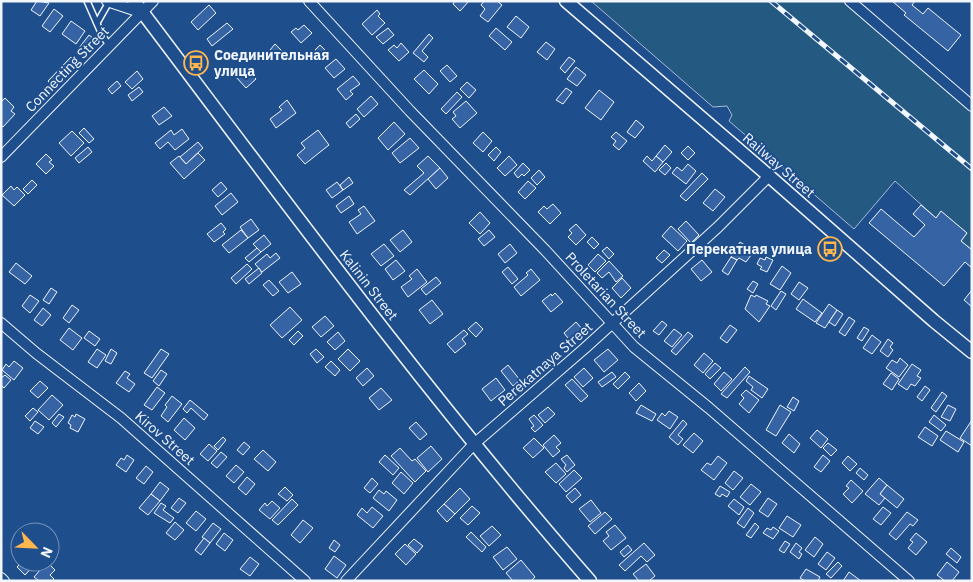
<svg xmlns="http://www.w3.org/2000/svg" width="973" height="582" font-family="'IBM Plex Sans',sans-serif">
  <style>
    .green { fill: #245a82; stroke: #a8bbd7 }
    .building { fill: #3563a3; stroke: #f2f6ff }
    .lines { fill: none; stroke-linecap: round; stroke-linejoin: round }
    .service-casing { stroke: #f2f6ff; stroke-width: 8 }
    .minor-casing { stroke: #f2f6ff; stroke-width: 12 }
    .tertiary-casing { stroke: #f2f6ff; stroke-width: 15 }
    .service { stroke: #1f4e8c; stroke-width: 5 }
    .minor { stroke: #1f4e8c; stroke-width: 10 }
    .tertiary { stroke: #1f4e8c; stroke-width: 12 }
    .rail-casing { stroke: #f2f6ff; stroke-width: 5 }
    .rail { stroke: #1f4e8c; stroke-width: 3; stroke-dasharray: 9; stroke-linecap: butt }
    .labels { text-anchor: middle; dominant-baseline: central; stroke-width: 4; stroke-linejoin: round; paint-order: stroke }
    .poi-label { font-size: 14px; font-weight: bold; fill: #f2f6ff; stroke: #1f4e8c; text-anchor: start }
    .street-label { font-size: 14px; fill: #f2f6ff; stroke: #1f4e8c }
  </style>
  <rect width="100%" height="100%" fill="#1f4e8c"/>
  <path class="green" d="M591,1H850L972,106V250L961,241L967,233L941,212L936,218L895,181L854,229L729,121L732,115L727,106L713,107Z"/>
  <g class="building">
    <path d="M37,1L49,3L40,16L31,10Z"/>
    <path d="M455,1H469L460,11L453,4Z"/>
    <path d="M484,1H497L502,5L488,22L480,16L485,9L481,5Z"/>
    <path d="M892,1H915L912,5L923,14L928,8L961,35L948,51L904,15L906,13Z"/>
    <path d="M209,5L216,13L198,30L191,22Z"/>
    <path d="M54,9L63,16L50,32L42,26Z"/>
    <path d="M377,10L380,14L378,16L385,23L372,35L362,24Z"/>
    <path d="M516,16L529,27L521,38L507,27Z"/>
    <path d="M71,21L85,31L76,44L62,34Z"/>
    <path d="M227,23L233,29L212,46L207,39Z"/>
    <path d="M304,25L312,33L301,43L291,32L296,28L298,30Z"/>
    <path d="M388,28L394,35L383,44L376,37Z"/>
    <path d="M496,28L512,42L505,50L489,36Z"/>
    <path d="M429,34L433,38L422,51L428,57L424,62L413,53Z"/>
    <path d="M89,35L97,41L86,54L79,48Z"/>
    <path d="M546,42L555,49L547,60L537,52Z"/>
    <path d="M401,43L409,52L399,61L388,50L394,45L397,48Z"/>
    <path d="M275,44L285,54L279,59L270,50Z"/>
    <path d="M320,45L326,51L321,56L315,50Z"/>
    <path d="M71,57L78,63L54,88L48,81Z"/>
    <path d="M569,57L575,61L565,73L560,68Z"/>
    <path d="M336,59L345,69L334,78L325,68Z"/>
    <path d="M447,65L457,76L450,82L440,71Z"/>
    <path d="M247,67L256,79L246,88L236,77Z"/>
    <path d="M576,67L586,75L577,86L567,79Z"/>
    <path d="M424,70L438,84L429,94L414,79Z"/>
    <path d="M137,71L143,79L132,89L125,82Z"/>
    <path d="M353,76L360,84L350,91L353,94L346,100L337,89Z"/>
    <path d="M117,81L121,86L112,94L108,89Z"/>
    <path d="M467,82L476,90L469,98L460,89Z"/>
    <path d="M139,87L143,92L132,101L128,95Z"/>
    <path d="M566,88L572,92L563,104L556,100Z"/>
    <path d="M599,90L614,102L601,120L585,108Z"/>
    <path d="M457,92L462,97L446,114L441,109Z"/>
    <path d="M371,96L378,104L364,117L357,109Z"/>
    <path d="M5,98L14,107L11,111L15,114L3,127L1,125V102Z"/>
    <path d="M287,100L296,113L276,128L270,119L282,110L279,107Z"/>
    <path d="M466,101L477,113L460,128L452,119L456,116L453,112Z"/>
    <path d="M164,107L172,116L159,125L152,116Z"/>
    <path d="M356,114L360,119L350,128L346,123Z"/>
    <path d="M636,120L644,127L635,138L627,132Z"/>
    <path d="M394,122L405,134L388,150L378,138Z"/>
    <path d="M84,128L94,139L89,143L79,133Z"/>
    <path d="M182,129L189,139L175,150L168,142L160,149L155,143L171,130L174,135Z"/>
    <path d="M318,130L329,145L305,164L297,155L305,148L301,143Z"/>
    <path d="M72,131L84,143L71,156L59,143Z"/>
    <path d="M483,132L492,141L483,152L473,143Z"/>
    <path d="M616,132L627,141L619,150L613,145L616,141L611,137Z"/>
    <path d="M410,138L419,148L400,163L392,153Z"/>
    <path d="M198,142L203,148L186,164L180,157Z"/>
    <path d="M665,145L672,152L663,162L656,156Z"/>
    <path d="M688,146L695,153L688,160L681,153Z"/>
    <path d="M88,147L92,152L79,163L75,158Z"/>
    <path d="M496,147L501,152L494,161L488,155Z"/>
    <path d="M198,153L205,160L184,179L170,163L179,156L186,164Z"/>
    <path d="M46,154L52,160L49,162L54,166L46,174L36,164Z"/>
    <path d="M428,156L440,168L410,195L404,190L424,173L417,166Z"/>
    <path d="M509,156L517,165L505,176L497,168Z"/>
    <path d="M647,156L652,161L656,156L663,162L655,172L643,161Z"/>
    <path d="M523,163L530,170L524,176L522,174L518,178L514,173Z"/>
    <path d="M666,163L671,168L665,175L659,170Z"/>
    <path d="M688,164L696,171L686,184L672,173L677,167L682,171Z"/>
    <path d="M440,168L448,178L436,189L428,179Z"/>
    <path d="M539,170L545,177L537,185L531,178Z"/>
    <path d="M702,173L708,179L686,201L680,196Z"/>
    <path d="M349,177L353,183L343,190L340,185Z"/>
    <path d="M32,180L37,185L28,194L23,189Z"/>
    <path d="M528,181L536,188L525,199L518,192Z"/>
    <path d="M221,182L227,189L218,197L212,190Z"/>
    <path d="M337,182L343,190L332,198L326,190Z"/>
    <path d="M11,186L14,190L17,187L25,195L14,206L2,195Z"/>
    <path d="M715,189L725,197L713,211L703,203Z"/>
    <path d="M231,193L238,202L222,215L215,206Z"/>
    <path d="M349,196L354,204L341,213L336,206Z"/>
    <path d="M553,204L561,213L550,224L538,212L544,206L547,209Z"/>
    <path d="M921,205L936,218L941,211L967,233L961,241L972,250V268L965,262L944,286L869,223L881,209L914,237L925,225L913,214Z"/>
    <path d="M364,206L375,221L357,234L349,222L361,214L358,210Z"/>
    <path d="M480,212L490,223L480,234L469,223Z"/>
    <path d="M251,219L259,230L248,238L240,227Z"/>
    <path d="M686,221L699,235L691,243L678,229Z"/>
    <path d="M221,223L226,229L223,232L225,234L214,242L207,234Z"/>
    <path d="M576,224L586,235L576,245L568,237L572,233L569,230Z"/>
    <path d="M671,226L687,241L678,251L662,236Z"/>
    <path d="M241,230L248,238L229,253L222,245Z"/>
    <path d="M403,230L412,242L400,252L390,240Z"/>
    <path d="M489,230L495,237L484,246L478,239Z"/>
    <path d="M264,235L271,244L261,252L253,244Z"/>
    <path d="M592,237L599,244L594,249L587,242Z"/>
    <path d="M740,242L754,251L746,262L739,258L737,260L731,257Z"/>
    <path d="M384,244L394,256L381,266L371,254Z"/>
    <path d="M510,244L517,253L505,263L498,254Z"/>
    <path d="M607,247L614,254L609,259L602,251Z"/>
    <path d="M257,248L261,252L249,262L245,258Z"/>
    <path d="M664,250L670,255L662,263L656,258Z"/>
    <path d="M276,253L280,258L262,272L255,264L267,254L270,258Z"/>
    <path d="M598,254L606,261L595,272L588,265Z"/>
    <path d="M731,257L737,260L728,275L722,271Z"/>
    <path d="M766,257L773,260L767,272L760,269L762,267L757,264L760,258L765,260Z"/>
    <path d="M396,260L405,271L393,280L385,269Z"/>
    <path d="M702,260L712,272L701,281L691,269Z"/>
    <path d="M609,261L623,276L616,282L609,272L602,278L597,273Z"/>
    <path d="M16,263L32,276L25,284L9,272Z"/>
    <path d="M247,264L252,269L236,284L231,278Z"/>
    <path d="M782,266L791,273L780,290L770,284Z"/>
    <path d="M508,267L518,279L512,284L502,272Z"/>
    <path d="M259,268L262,273L249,284L245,279Z"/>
    <path d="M417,269L427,282L408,297L401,287L412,279L409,276Z"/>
    <path d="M531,269L540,280L521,296L514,287L528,275L526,273Z"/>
    <path d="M292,272L301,284L288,293L279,282Z"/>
    <path d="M436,277L441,283L426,295L421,289Z"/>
    <path d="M622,278L631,288L621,298L612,288Z"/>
    <path d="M269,280L279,291L273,296L263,285Z"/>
    <path d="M753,281L758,284L753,293L747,289Z"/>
    <path d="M799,282L808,288L799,300L791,294Z"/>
    <path d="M51,288L57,292L49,304L43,300Z"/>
    <path d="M972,290V307L964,300Z"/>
    <path d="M781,291L786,294L776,310L771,306Z"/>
    <path d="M555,293L563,302L551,312L542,301L551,294L552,296Z"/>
    <path d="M30,295L39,301L30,313L22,306Z"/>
    <path d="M751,295L755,297L756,295L768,301L766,304L770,306L759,322L745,309Z"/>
    <path d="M803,299L822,313L815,322L796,309Z"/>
    <path d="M432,300L443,314L430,324L419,310Z"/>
    <path d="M829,304L837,310L825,328L816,323Z"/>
    <path d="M72,305L79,310L69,323L63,318Z"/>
    <path d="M290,307L302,320L282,338L270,325Z"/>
    <path d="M43,308L51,315L42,326L34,320Z"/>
    <path d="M837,310L843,314L835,326L829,322Z"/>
    <path d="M325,316L334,326L321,337L312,327Z"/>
    <path d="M849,317L855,321L845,336L839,332Z"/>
    <path d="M662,321L667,325L659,335L653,331Z"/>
    <path d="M476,322L483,329L476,337L468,329Z"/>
    <path d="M576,322L584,331L571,342L564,333Z"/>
    <path d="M730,325L737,330L727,343L720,338Z"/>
    <path d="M864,327L869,330L862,341L857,338Z"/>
    <path d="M69,328L82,338L73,350L60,340Z"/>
    <path d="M674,329L682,335L672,347L664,341Z"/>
    <path d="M464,330L468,334L462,339L466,344L455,353L447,344Z"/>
    <path d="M89,331L100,339L95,346L84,338Z"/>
    <path d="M298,331L303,336L294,345L289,340Z"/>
    <path d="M338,332L345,341L335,350L327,342Z"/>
    <path d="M688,332L693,336L676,355L671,351Z"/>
    <path d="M872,335L881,342L872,354L863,348Z"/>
    <path d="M888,339L893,343L890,347L893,350L888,357L880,351Z"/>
    <path d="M97,349L106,355L97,368L88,362Z"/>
    <path d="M111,349L117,353L111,364L105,361Z"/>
    <path d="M161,349L169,354L152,378L144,373Z"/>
    <path d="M316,349L324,357L317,363L310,354Z"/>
    <path d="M348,349L360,361L350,371L338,359Z"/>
    <path d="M608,349L618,360L604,372L594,360Z"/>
    <path d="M704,353L713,361L703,373L694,365Z"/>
    <path d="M900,358L908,365L899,377L886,368L892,360L897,363Z"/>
    <path d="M14,361L23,368L14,380L2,370L6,364L9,367Z"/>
    <path d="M331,361L340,370L335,376L325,367Z"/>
    <path d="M715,363L721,368L710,379L705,374Z"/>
    <path d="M912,364L921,370L917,376L921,378L915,386L911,384L907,390L898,384Z"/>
    <path d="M508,365L520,380L513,386L501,371Z"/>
    <path d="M745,367L750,372L727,398L721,394Z"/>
    <path d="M367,368L374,376L363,386L356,378Z"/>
    <path d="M584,368L593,378L583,387L574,377Z"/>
    <path d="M161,370L167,374L159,386L153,381Z"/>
    <path d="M125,371L130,374L127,378L135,384L129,392L116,383Z"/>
    <path d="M612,372L616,377L602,387L598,382Z"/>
    <path d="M625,372L630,377L618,389L613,384Z"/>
    <path d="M724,372L732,379L721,391L714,384Z"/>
    <path d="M891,373L899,379L892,390L883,384Z"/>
    <path d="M5,375L11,380L4,388L1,385V378Z"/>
    <path d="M749,376L768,389L762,398L751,390L753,387L746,381Z"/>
    <path d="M496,378L505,390L491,401L482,389Z"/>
    <path d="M572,379L588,396L581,402L565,385Z"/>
    <path d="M40,381L48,388L38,398L30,391Z"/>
    <path d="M639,383L646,391L636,401L629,393Z"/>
    <path d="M925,386L930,390L922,401L917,397Z"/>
    <path d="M157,387L165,393L152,410L144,405Z"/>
    <path d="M381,388L392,400L379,410L369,398Z"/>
    <path d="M746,390L759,400L749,413L739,404L744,398L741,395Z"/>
    <path d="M942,392L947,396L936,412L931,408Z"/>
    <path d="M52,395L63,405L49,420L38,410Z"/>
    <path d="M172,396L182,404L168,422L161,416L167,407L165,405Z"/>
    <path d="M793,397L799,401L794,411L787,407Z"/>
    <path d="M190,400L208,415L204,420L191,408L187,413L183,409Z"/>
    <path d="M641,405L656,414L652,421L636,413Z"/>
    <path d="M780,405L791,412L776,436L766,430Z"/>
    <path d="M948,405L956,409L950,421L941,417Z"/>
    <path d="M548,407L555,414L545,423L538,415Z"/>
    <path d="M33,408L38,412L30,421L25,416Z"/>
    <path d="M669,411L678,417L670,429L657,420L662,413L665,416Z"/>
    <path d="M59,414L64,417L56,427L52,423Z"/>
    <path d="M76,414L85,419L78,432L70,428L71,425L68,423L72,415L75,417Z"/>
    <path d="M534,415L543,425L535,432L531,428L534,426L529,419Z"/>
    <path d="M934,415L946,425L941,431L929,422Z"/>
    <path d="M184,418L195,428L185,440L174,430Z"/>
    <path d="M683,420L687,424L678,435L683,439L678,445L669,437Z"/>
    <path d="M972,420V446L960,438Z"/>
    <path d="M35,421L44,427L38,434L30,428Z"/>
    <path d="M416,422L427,434L420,440L409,428Z"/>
    <path d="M925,427L938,436L932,446L918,437Z"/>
    <path d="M817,430L828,439L821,448L810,438Z"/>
    <path d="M946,431L964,442L958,452L940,440Z"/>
    <path d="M694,433L703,441L693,453L683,445Z"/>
    <path d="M789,434L800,444L794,453L782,443Z"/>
    <path d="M554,435L561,443L556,447L560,451L553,457L543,445Z"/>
    <path d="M223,437L226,440L218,450L214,446Z"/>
    <path d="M534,438L544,448L533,458L523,448Z"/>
    <path d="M244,442L250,447L243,455L237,450Z"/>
    <path d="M828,443L837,450L831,456L823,448Z"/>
    <path d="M209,444L217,451L208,461L200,454Z"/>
    <path d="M431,446L442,459L428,472L417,458Z"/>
    <path d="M400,448L412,461L415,459L426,471L415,482L391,456Z"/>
    <path d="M263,450L276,462L268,471L254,459Z"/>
    <path d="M221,452L227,457L217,468L211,463Z"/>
    <path d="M127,455L134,460L126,472L116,465L121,458L124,460Z"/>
    <path d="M385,455L399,468L393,475L379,462Z"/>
    <path d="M567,455L575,465L567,472L564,468L566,465L561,459Z"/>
    <path d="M823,455L830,461L821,472L814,467Z"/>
    <path d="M718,456L727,463L714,480L701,470L707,463L711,465Z"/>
    <path d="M848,456L857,464L850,471L842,463Z"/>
    <path d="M556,463L566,474L556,483L545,472Z"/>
    <path d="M236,465L244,472L234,483L226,476Z"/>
    <path d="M146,466L153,472L144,484L136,478Z"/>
    <path d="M860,468L868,475L864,480L856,473Z"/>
    <path d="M574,470L582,478L566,492L559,484Z"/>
    <path d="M734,471L743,478L733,490L725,483Z"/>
    <path d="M401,472L413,483L404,494L392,483Z"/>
    <path d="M247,477L255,484L246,495L238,488Z"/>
    <path d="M372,478L378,484L370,493L364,488Z"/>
    <path d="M879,478L887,485L880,494L885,498L879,505L865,494Z"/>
    <path d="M851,480L863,491L852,503L843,494L849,488L846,486Z"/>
    <path d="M160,482L169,489L160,501L151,494Z"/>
    <path d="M751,484L761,492L750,505L740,497Z"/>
    <path d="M887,485L904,499L897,508L880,494Z"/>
    <path d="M720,486L730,492L727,497L722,494L720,497L715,494Z"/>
    <path d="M285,487L293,495L287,501L278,494Z"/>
    <path d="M460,488L470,499L455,514L444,504Z"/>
    <path d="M575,488L581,495L572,503L566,496Z"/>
    <path d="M379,490L384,494L386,491L397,500L389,511L373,498Z"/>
    <path d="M151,494L160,501L148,515L139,508Z"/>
    <path d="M179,498L186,503L178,513L171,508Z"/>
    <path d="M768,498L777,504L768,517L759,511Z"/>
    <path d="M292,499L298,505L278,525L272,520Z"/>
    <path d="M734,499L744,507L739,515L728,506Z"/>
    <path d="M591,500L601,513L590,522L579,509Z"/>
    <path d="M272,501L280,508L270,519L259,510L265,503L267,506Z"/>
    <path d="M161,503L166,506L163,510L174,518L170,523L154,513Z"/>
    <path d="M444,504L455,514L447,522L437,511Z"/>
    <path d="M472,506L480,513L468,525L460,518Z"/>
    <path d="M372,507L383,516L373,528L357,515L362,508L367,513Z"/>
    <path d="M883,507L891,513L881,525L873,519Z"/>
    <path d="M748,508L754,513L744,528L737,523Z"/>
    <path d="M196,511L206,519L196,531L186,523Z"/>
    <path d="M605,512L612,519L595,534L588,526Z"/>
    <path d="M907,512L918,520L913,526L910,524L896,540L889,534Z"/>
    <path d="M787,516L801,525L793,537L779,528Z"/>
    <path d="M303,520L313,528L300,543L291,535Z"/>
    <path d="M175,522L184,530L175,540L166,533Z"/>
    <path d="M213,523L221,529L210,543L202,537Z"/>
    <path d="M755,523L759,527L751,538L746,535Z"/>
    <path d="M615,525L626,538L611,550L603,541L609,536L606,532Z"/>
    <path d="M492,526L501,535L489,546L480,536Z"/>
    <path d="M773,527L779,531L773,539L763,533L767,528L771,530Z"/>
    <path d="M471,532L486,547L482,552L466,537Z"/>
    <path d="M224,533L233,540L225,551L216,544Z"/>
    <path d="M916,533L927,542L916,555L908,548L913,542L910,540Z"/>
    <path d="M815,537L823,544L814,557L805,550Z"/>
    <path d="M204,538L210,543L201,555L195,550Z"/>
    <path d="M414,539L423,546L417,553L408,545Z"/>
    <path d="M334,540L340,545L335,552L329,548Z"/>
    <path d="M785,541L790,544L784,553L779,550Z"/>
    <path d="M644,543L655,555L647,562L641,556L625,571L619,565Z"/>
    <path d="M796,543L802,548L799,552L802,554L799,559L790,552Z"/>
    <path d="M405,544L416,554L406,565L395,554Z"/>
    <path d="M628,545L632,550L624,557L620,552Z"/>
    <path d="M507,547L517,559L503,570L493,557Z"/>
    <path d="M951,548L961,557L957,563L946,554Z"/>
    <path d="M827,552L835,558L826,570L818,564Z"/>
    <path d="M334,556L346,565L337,578L325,569Z"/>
    <path d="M250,557L259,564L250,576L240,569Z"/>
    <path d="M521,560L535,577L531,581H513L506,573Z"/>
    <path d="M22,562H35L36,563L25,575L17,567Z"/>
    <path d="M47,562L55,570L50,575L54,579L52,581H39L34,577Z"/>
    <path d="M838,562L842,566L831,578L826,574Z"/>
    <path d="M947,562L959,572L952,581H945L937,575Z"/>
    <path d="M646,564L655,576L649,581H639L633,574Z"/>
    <path d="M806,569L820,577L818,581H805L800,578Z"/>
    <path d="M849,572L861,581H843Z"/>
  </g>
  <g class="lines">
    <g class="service-casing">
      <g id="service">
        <path d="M87,1L102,35L109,45"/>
        <path d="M97,23L109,2"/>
      </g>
    </g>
    <g class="minor-casing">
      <g id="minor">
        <path d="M107,1L143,13"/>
        <path d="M309,1L410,111L545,250L634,347L709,408L909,581"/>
        <path d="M850,1L972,106"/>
        <path d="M1,157L153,1"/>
        <path d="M1,323L36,353L121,418L305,581"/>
        <path d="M1,578L4,581"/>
        <path d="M346,581L474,444L585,348L718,227L769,176"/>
      </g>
    </g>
    <g class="tertiary-casing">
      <g id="tertiary">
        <path d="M134,1C282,197 428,396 590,581"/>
        <path d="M566,1L769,176L934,321L972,352"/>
      </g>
    </g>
    <use href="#service" class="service"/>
    <use href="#minor" class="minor"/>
    <use href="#tertiary" class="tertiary"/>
    <g class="rail-casing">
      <path id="rail" d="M771,1L972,169"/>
    </g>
    <use href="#rail" class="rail"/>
  </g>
  <defs>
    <g id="bus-ring" transform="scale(1.25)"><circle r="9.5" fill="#1f4e8c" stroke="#ffb74d" stroke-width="1.5"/><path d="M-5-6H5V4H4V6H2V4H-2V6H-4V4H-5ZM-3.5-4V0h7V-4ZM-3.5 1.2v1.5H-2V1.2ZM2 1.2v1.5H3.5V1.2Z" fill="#ffb74d"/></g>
  </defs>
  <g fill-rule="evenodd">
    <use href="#bus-ring" x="196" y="63"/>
    <use href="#bus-ring" x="830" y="249"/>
  </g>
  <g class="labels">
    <g class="poi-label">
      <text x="214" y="55">Соединительная<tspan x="214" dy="16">улица</tspan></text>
      <text x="812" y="249" text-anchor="end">Перекатная улица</text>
    </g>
    <g class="street-label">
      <text transform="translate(67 69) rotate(-46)">Connecting Street</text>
      <text transform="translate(779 165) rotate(41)">Railway Street</text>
      <text transform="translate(369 285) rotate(52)">Kalinin Street</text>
      <text transform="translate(606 295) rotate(47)">Proletarian Street</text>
      <text transform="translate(545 364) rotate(-41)">Perekatnaya Street</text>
      <text transform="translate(165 438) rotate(41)">Kirov Street</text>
    </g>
  </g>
  <rect width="973" height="582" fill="none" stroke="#f2f6ff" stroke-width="5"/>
  <g transform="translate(35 547) rotate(114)"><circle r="24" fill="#1f4e8c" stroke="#7391ba"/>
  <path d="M0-4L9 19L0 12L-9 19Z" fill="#ffb74d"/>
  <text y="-8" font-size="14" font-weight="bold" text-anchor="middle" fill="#f2f6ff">N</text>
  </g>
</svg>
